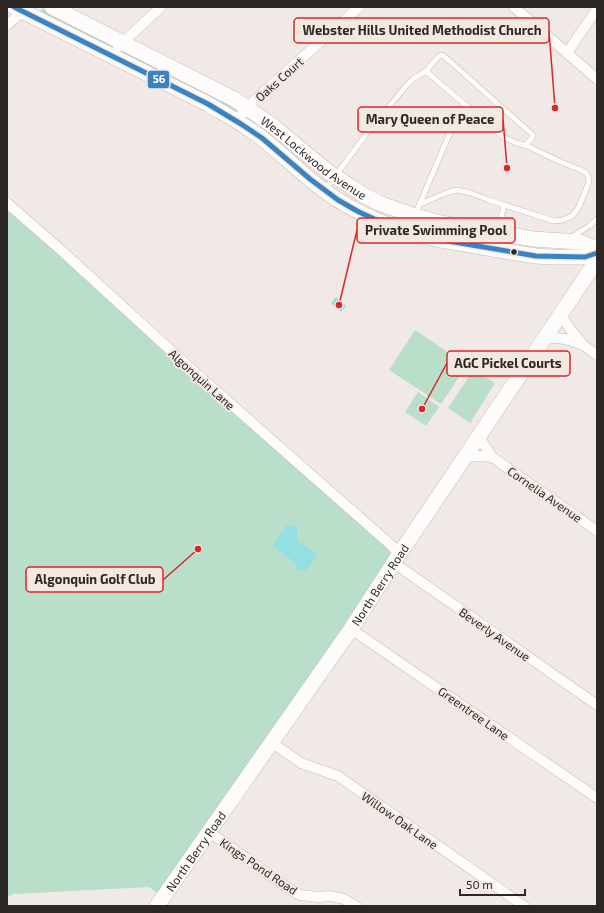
<svg xmlns="http://www.w3.org/2000/svg" width="604" height="913" font-family="'Exo 2',sans-serif">
  <style>
    .green { fill: #b9dec9 }
    .water { fill: #92e0e2 }
    .lines { fill: none; stroke-linecap: round; stroke-linejoin: round }
    .lane-casing { stroke: #c2bdbb; stroke-width: 6 }
    .street-casing { stroke: #c2bdbb; stroke-width: 11 }
    .secondary-casing { stroke: #c2bdbb; stroke-width: 16 }
    .lane { stroke: #fdfcfb; stroke-width: 5 }
    .street { stroke: #fdfcfb; stroke-width: 10 }
    .secondary { stroke: #fdfcfb; stroke-width: 15 }
    .bus-1-casing { stroke: #f4e8e2; stroke-width: 8 }
    .bus-1 { stroke: #3a83c3; stroke-width: 5 }
    .bus-dot { fill: #2d2826; stroke: #f4e8e2; stroke-width: 1.5 }
    .labels { text-anchor: middle; dominant-baseline: central; stroke-width: 4; stroke-linejoin: round; paint-order: stroke }
    .street-label { font-size: 12px; fill: #2d2826; stroke: #f4e8e2 }
    .leader { fill: none; stroke: #d62828; stroke-width: 1.5 }
    .callout-dot { fill: #d62828; stroke: #f4e8e2; stroke-width: 1.5 }
    .callout { fill: #f4e8e2; stroke: #d62828; stroke-width: 1.5 }
    .callout-label { font-size: 13px; text-anchor: middle; font-weight: bold; fill: #2d2826 }
    .line-badge { stroke: #f4e8e2; stroke-width: 1.5 }
    .badge-label { font-size: 11px; text-anchor: middle; font-weight: bold; fill: #fff }
  </style>
  <rect width="100%" height="100%" fill="#f0e9e6"/>
  <g class="green">
    <path d="M43,9L110,43L108,47L39,13L40,11Z"/>
    <path d="M125,50L237,108V111L235,113L122,56V52Z"/>
    <path d="M7,208L386,545L390,553V559L302,688L159,894L149,887L14,894L7,897Z"/>
    <path d="M415,330L467,365L441,404L389,370Z"/>
    <path d="M474,369L495,383L470,423L448,408Z"/>
    <path d="M418,392L439,407L426,426L405,412Z"/>
  </g>
  <g class="water">
    <path d="M336,297L346,306L341,312L331,303Z"/>
    <path d="M287,525L297,527V541L317,554L306,571L296,569V563L273,546Z"/>
  </g>
  <g class="lines">
    <g class="lane-casing">
      <g id="lane">
        <path d="M325,190L367,133L406,86L413,79L428,70"/>
        <path d="M420,204L446,193L457,190L471,193L489,200L554,221L563,220L572,216L578,209L589,182L588,176L586,173L581,170L561,162L544,154L525,145L519,144L503,137L428,73V70L429,67L439,56L442,55L445,57L533,135V137L525,145"/>
        <path d="M415,215L449,135L455,124L470,108"/>
        <path d="M498,232L504,205"/>
        <path d="M572,237L589,226L597,219"/>
      </g>
    </g>
    <g class="street-casing">
      <g id="street">
        <path d="M514,7L597,79"/>
        <path d="M7,25L27,8"/>
        <path d="M118,47L161,7"/>
        <path d="M567,53L597,9"/>
        <path d="M237,121L247,107L359,7"/>
        <path d="M7,203L62,251L190,368L400,553"/>
        <path d="M546,337L565,339L583,345L570,329L561,315"/>
        <path d="M583,345L597,355"/>
        <path d="M465,457L479,456L492,457L479,437"/>
        <path d="M492,457L597,531"/>
        <path d="M394,563L597,705"/>
        <path d="M351,629L597,798"/>
        <path d="M271,742L301,763L338,776L524,906"/>
        <path d="M209,832L288,888L300,895L318,897L331,896L344,899L356,906"/>
      </g>
    </g>
    <g class="secondary-casing">
      <g id="secondary">
        <path d="M14,7L208,104C223,113 238,121 252,131C280,150 302,176 329,194C353,211 386,226 414,234C429,238 444,241 459,243C484,248 510,252 536,256L552,257H585L597,253"/>
        <path id="s1" d="M52,7L234,99L273,126L327,171L362,194L379,203L415,216L441,223L533,239L580,242L597,249"/>
        <path id="s2" d="M157,906L351,629L400,553L465,457L597,260"/>
      </g>
    </g>
    <use href="#lane" class="lane"/>
    <use href="#street" class="street"/>
    <use href="#secondary" class="secondary"/>
    <g class="bus-1-casing">
      <path id="bus-1" d="M14,7L208,104L241,124L262,138L310,179L338,200L359,212L392,227L414,234L436,239L536,256L585,257L597,253"/>
    </g>
    <use href="#bus-1" class="bus-1"/>
  </g>
  <circle class="bus-dot" cx="514" cy="252" r="3.5"/>
  <g class="labels">
    <g class="street-label">
      <text transform="translate(279 79) rotate(-42)">Oaks Court</text>
      <text stroke="none"><textPath href="#s1" startOffset="303">West Lockwood Avenue</textPath></text>
      <text transform="translate(202 379) rotate(42)">Algonquin Lane</text>
      <text transform="translate(545 494) rotate(35)">Cornelia Avenue</text>
      <text stroke="none"><textPath href="#s2" startOffset="391">North Berry Road</textPath></text>
      <text transform="translate(495 634) rotate(35)">Beverly Avenue</text>
      <text transform="translate(474 713) rotate(35)">Greentree Lane</text>
      <text transform="translate(400 820) rotate(35)">Willow Oak Lane</text>
      <text stroke="none"><textPath href="#s2" startOffset="67">North Berry Road</textPath></text>
      <text transform="translate(259 866) rotate(34)">Kings Pond Road</text>
    </g>
  </g>
  <path class="leader" d="M555 108L549 31M507 168L503 119M339 305L357 230M422 409L447 363M198 549L163 580"/>
  <g class="callout-dot">
    <circle cx="555" cy="108" r="4"/>
    <circle cx="507" cy="168" r="4"/>
    <circle cx="339" cy="305" r="4"/>
    <circle cx="422" cy="409" r="4"/>
    <circle cx="198" cy="549" r="4"/>
  </g>
  <g class="callout">
    <rect x="294" y="18" width="255" height="25" rx="4"/>
    <rect x="358" y="107" width="145" height="25" rx="4"/>
    <rect x="357" y="218" width="158" height="25" rx="4"/>
    <rect x="447" y="351" width="123" height="25" rx="4"/>
    <rect x="26" y="567" width="137" height="25" rx="4"/>
  </g>
  <g class="callout-label">
    <text x="422" y="35">Webster Hills United Methodist Church</text>
    <text x="430" y="124">Mary Queen of Peace</text>
    <text x="436" y="235">Private Swimming Pool</text>
    <text x="508" y="368">AGC Pickel Courts</text>
    <text x="95" y="584">Algonquin Golf Club</text>
  </g>
  <rect class="line-badge" x="147" y="70" width="23" height="19" rx="4" fill="#3a83c3"/>
  <g class="badge-label">
    <text x="159" y="83">56</text>
  </g>
  <rect width="604" height="913" fill="none" stroke="#2d2826" stroke-width="16"/>
  <path d="M460 889v6h65v-6" fill="none" stroke="#2d2826" stroke-width="2"/>
  <text x="466" y="889" font-size="12" fill="#2d2826" stroke="#f4e8e2" stroke-width="3" paint-order="stroke">50 m</text>
</svg>
